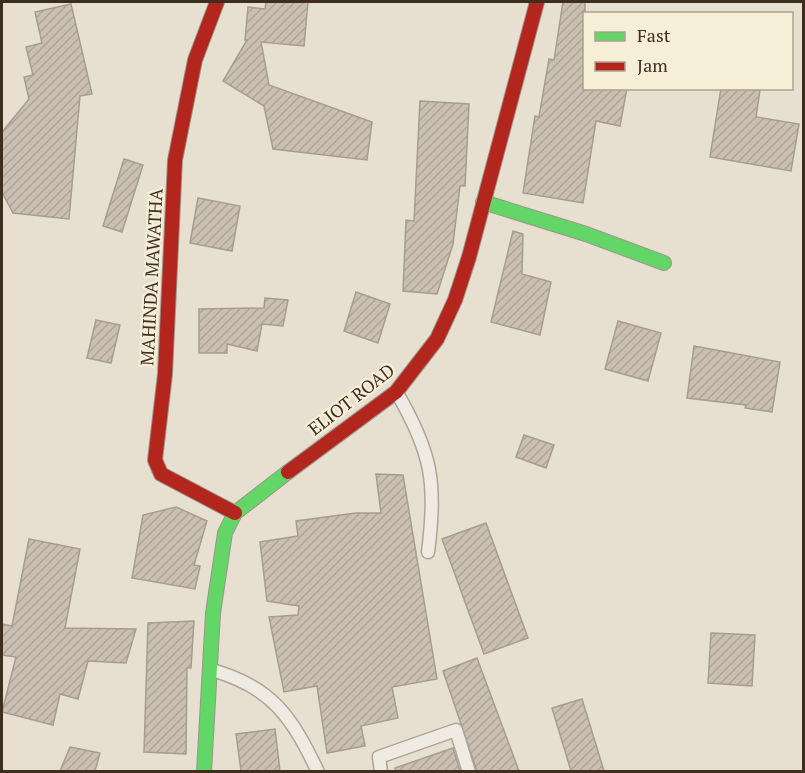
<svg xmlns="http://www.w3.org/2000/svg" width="805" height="773" font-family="'PT Serif',serif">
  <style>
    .building { fill: url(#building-hatch); stroke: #a89c90; stroke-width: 1.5 }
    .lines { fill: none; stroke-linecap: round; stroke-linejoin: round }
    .lane-casing { stroke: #ada599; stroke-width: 15 }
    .fast-casing { stroke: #9c958a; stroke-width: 16 }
    .jam-casing { stroke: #9c958a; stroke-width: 16 }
    .lane { stroke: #efebe3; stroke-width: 12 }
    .fast { stroke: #63d668; stroke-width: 14 }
    .jam { stroke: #b3261e; stroke-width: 14 }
    .labels { text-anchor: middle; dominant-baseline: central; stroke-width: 4.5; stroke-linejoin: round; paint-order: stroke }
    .street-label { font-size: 18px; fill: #3d2e20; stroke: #f7eed8 }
  </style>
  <defs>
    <pattern id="building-hatch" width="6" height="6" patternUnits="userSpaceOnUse" patternTransform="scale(1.5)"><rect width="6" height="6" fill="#cbbfb2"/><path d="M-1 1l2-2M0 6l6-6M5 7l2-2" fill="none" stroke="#afa499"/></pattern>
  </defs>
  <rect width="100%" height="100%" fill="#e7e0d1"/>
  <g class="building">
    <path d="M266,2H308L304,46L261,42L269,85L372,122L367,160L273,149L264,106L223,81L247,40H245L248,7L265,9Z"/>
    <path d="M563,2H585V88H627L620,126L596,121L583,203L523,193L535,116L539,117L549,59L554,60Z"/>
    <path d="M71,4L92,94L80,96L69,219L13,213L2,192V132L29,99L24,77L33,75L26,47L42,43L35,12Z"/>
    <path d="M721,88L760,90L756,117L799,124L791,171L710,157Z"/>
    <path d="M420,101L469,104L465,186H460L453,244L437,294L403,291L406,220L414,221Z"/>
    <path d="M124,159L143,165L122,232L103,226Z"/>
    <path d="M198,198L240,206L232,251L190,243Z"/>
    <path d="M513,231L523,234L522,274L551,282L540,335L491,322Z"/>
    <path d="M356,292L390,304L378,343L344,331Z"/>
    <path d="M265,298L288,300L283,326L262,324L257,351L227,344V353H199V309L264,308Z"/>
    <path d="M96,320L120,325L111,363L87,358Z"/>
    <path d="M618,321L661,333L648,381L605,369Z"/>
    <path d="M694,346L780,362L772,412L745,408L746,405L687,398Z"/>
    <path d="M524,435L554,445L546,468L516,457Z"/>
    <path d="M376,474L403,475L437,679L392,687L398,718L361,726L365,746L327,753L317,686L284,692L269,617L298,615L299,606L267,601L260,542L298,536L296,521L356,513H381Z"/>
    <path d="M176,507L207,521L194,565L200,566L195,589L132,578L143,515Z"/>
    <path d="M486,523L528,638L484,654L442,539Z"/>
    <path d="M29,539L80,549L65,628L136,629L126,663L88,661L78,699L60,694L53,725L2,712L16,657L2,655V624L12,626Z"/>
    <path d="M194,621L191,668H187L186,754L144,752L148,623Z"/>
    <path d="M711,633L755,635L752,686L708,683Z"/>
    <path d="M477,658L519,771H477L443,671Z"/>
    <path d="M582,699L604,771H571L552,708Z"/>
    <path d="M275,729L280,771H241L236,734Z"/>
    <path d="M70,747L100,753L95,771H60Z"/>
    <path d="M453,748L460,771H396L395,768Z"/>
  </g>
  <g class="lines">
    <g class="lane-casing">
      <g id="lane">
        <path d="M397,393C432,453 437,484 428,552"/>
        <path d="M212,670C272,687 292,717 318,772"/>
        <path d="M381,772L379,757L456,730L469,772"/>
      </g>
    </g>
    <g class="fast-casing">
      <g id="fast">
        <path d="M483,202L586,234L664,263"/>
        <path d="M204,772L213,613L225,533L235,513L288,472"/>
      </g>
    </g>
    <g class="jam-casing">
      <g id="jam">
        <path d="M217,2L195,60L175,160L165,374L155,460L161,474L235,513"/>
        <path d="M288,472L396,392L437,339L455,300L469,257L537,2"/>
      </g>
    </g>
    <use href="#lane" class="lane"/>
    <use href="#fast" class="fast"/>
    <use href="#jam" class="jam"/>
  </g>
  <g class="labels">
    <g class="street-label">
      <text transform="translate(151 277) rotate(-87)">MAHINDA MAWATHA</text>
      <text transform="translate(351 399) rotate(-38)">ELIOT ROAD</text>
    </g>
  </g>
  <rect width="805" height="773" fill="none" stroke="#3d2e20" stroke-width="6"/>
  <rect x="583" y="12" width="210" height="78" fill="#f7eed8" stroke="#ada18e" stroke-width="1.5"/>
  <rect x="595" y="32" width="30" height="9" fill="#63d668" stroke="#ada18e" stroke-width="1.5"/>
  <text x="637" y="42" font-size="18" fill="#3d2e20">Fast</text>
  <rect x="595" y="62" width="30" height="9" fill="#b3261e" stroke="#ada18e" stroke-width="1.5"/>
  <text x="637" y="72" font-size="18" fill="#3d2e20">Jam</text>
</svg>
